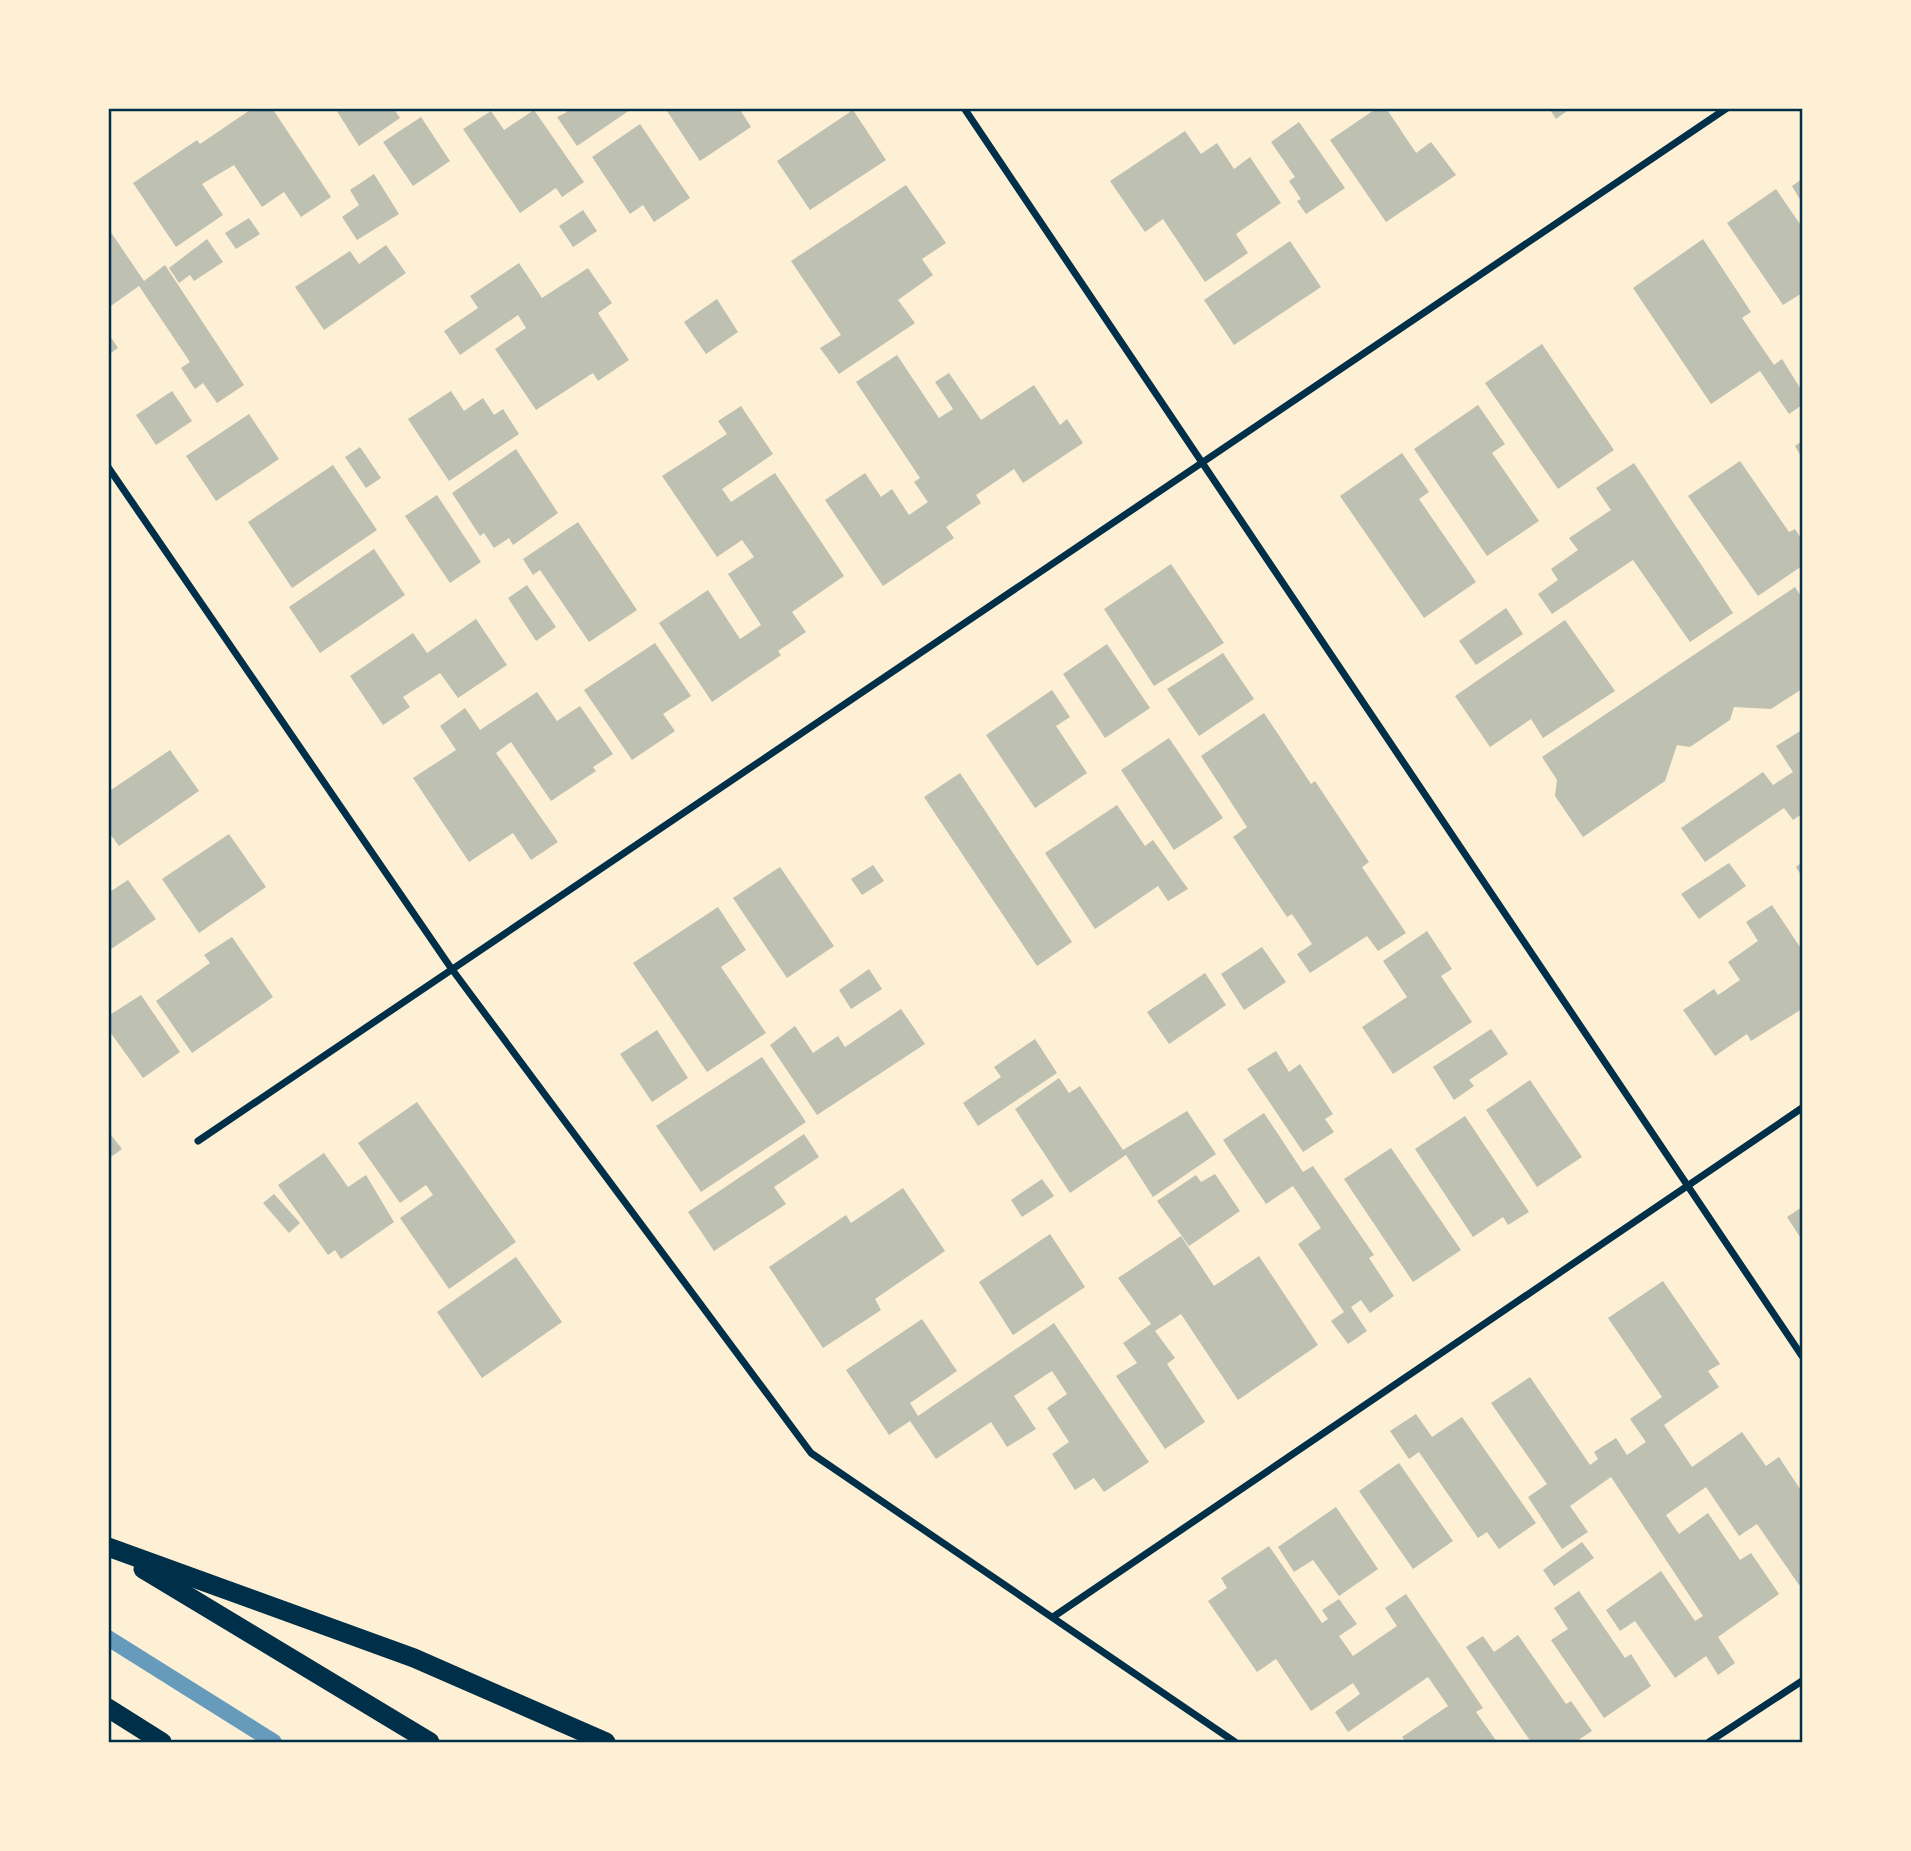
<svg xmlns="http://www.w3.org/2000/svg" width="1911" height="1851" font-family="'Noto Sans',sans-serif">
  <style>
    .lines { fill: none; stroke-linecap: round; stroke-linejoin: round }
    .stream { stroke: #669bbc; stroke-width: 16 }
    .building { fill: #bec0b2 }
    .minor { stroke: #003049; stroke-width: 7 }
    .trunk { stroke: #003049; stroke-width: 19 }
    .neatline { fill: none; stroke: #003049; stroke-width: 2.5 }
  </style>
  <rect width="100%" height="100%" fill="#fdf0d5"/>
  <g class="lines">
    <path class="stream" d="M108,1638L274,1742"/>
  </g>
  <g class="building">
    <path d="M253,108H272L331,197L301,217L284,192L262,207L234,165L202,184L223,215L176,247L133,183L197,140L200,144Z"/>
    <path d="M335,108H393L400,118L359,146Z"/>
    <path d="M565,108H633L577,146L557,117L567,112Z"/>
    <path d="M665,108H739L751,127L700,161Z"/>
    <path d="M1377,108H1386L1416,153L1431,142L1456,175L1386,222L1330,140Z"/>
    <path d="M1549,108H1571L1556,119Z"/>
    <path d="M534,110L584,182L562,197L556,188L520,213L463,129L491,111L504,130Z"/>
    <path d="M853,110L886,160L810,210L777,161Z"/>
    <path d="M421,117L450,161L413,186L383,142Z"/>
    <path d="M1299,122L1345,188L1306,214L1297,201L1301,199L1289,181L1295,177L1271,142Z"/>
    <path d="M640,124L690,198L654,222L643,205L630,214L592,157Z"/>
    <path d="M1185,131L1201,154L1217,143L1234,169L1250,157L1281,203L1236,234L1248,253L1205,282L1163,219L1145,232L1110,181Z"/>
    <path d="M374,174L399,214L357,240L342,217L359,205L350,190Z"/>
    <path d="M1802,179V203L1792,186Z"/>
    <path d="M906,185L946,243L922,259L933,275L898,300L915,323L839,374L820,348L841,335L791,261Z"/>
    <path d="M1776,189L1802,227V293L1783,305L1727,223Z"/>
    <path d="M583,210L597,231L573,247L559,226Z"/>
    <path d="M249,218L260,234L236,249L225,233Z"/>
    <path d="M108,228L144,281L165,265L244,385L217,403L203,383L195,389L181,368L190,362L139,286L108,308Z"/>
    <path d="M207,239L223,262L194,281L190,275L179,283L169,268Z"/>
    <path d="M1703,239L1751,312L1742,318L1774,365L1782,359L1802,391V405L1789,414L1760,371L1711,404L1633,288Z"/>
    <path d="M1290,241L1321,287L1234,345L1204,300Z"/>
    <path d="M386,245L406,273L324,330L295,287L350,251L359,264Z"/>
    <path d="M519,263L542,298L588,268L612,303L598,313L629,360L598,381L593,373L536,410L495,349L526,328L518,315L460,355L444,331L478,308L470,296Z"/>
    <path d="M717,299L738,332L706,354L684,322Z"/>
    <path d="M108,333L118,348L108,355Z"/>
    <path d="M1542,344L1614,450L1558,489L1485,383Z"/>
    <path d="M897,355L939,418L953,409L935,382L949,373L981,420L1034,385L1060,425L1067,419L1083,443L1023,483L1014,469L976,495L981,503L946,527L954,538L883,586L825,500L865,473L881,497L892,489L909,515L928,502L914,482L920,478L856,382Z"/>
    <path d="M172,391L192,421L156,445L136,415Z"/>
    <path d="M451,391L464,411L483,398L494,415L503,409L519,434L449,481L408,419Z"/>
    <path d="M1478,405L1505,444L1492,453L1539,521L1487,556L1414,449Z"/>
    <path d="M741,406L773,454L722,489L731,502L775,473L844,576L792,612L806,632L778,651L781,655L712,702L659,623L708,590L740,639L761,625L728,574L754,557L742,540L717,557L662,476L727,434L718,421Z"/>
    <path d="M249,414L279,459L216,501L186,456Z"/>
    <path d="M1802,441V458L1795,446Z"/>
    <path d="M360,447L381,478L366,488L345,457Z"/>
    <path d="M516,449L558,513L513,545L509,538L494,548L484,533L480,536L452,493Z"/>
    <path d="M1402,453L1429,492L1419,499L1476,582L1424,618L1340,496Z"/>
    <path d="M1740,461L1789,532L1795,529L1802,540V566L1758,596L1688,496Z"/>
    <path d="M1634,463L1733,613L1690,642L1633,560L1552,614L1538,594L1558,580L1551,569L1578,550L1569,538L1611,510L1596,488Z"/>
    <path d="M333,465L377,530L292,588L248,522Z"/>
    <path d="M437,495L481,562L450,583L405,516Z"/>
    <path d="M578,522L637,610L589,642L540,570L533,575L523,559Z"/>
    <path d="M374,549L405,595L320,653L289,607Z"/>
    <path d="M1171,564L1224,643L1154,686L1104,609Z"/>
    <path d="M527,585L556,627L536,641L508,598Z"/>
    <path d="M1795,587L1802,598V689L1771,709L1734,707L1730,720L1690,747L1677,745L1665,781L1583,837L1555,796L1557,780L1542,757Z"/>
    <path d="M1506,608L1523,634L1476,665L1459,641Z"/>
    <path d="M476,619L507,665L458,698L440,673L403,697L410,707L383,725L350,676L413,633L427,653Z"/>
    <path d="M1565,620L1615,691L1543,738L1531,719L1490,747L1455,696Z"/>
    <path d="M655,643L691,696L663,714L675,731L632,760L584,690Z"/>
    <path d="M1107,644L1150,708L1105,738L1063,674Z"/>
    <path d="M1223,653L1254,699L1199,736L1167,689Z"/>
    <path d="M1052,690L1070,717L1056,726L1087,773L1035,808L986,735Z"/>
    <path d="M537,692L557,721L580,706L613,754L593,767L596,771L551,801L511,742L496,753L558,842L531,860L513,833L469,862L413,778L456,750L440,726L465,708L480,730Z"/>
    <path d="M1264,713L1311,784L1315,781L1369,862L1362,867L1406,933L1378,951L1367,936L1310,973L1297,954L1312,944L1292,914L1287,917L1233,837L1247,827L1201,756Z"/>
    <path d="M1802,730V814L1793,820L1784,808L1705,862L1681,828L1763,772L1773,785L1793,772L1776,746Z"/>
    <path d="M1169,738L1223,818L1174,850L1121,770Z"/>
    <path d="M170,750L199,791L119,846L108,831V792Z"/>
    <path d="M960,773L1072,942L1037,966L924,797Z"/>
    <path d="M1117,805L1145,846L1153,840L1188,889L1168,901L1158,886L1095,929L1045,853Z"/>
    <path d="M229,834L266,887L199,933L162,879Z"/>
    <path d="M1802,862V877L1796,867Z"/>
    <path d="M1729,863L1746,886L1699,919L1681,894Z"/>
    <path d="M873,865L884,881L862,895L851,879Z"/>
    <path d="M780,867L834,946L787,978L733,898Z"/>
    <path d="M128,880L156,919L108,951V893Z"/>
    <path d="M1772,905L1802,950V1009L1751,1041L1747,1034L1715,1056L1683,1010L1714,989L1718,995L1740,980L1728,962L1758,941L1746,922Z"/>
    <path d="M718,907L746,950L721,967L766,1033L707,1072L633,963Z"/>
    <path d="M1427,931L1452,969L1441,976L1472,1022L1393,1074L1362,1027L1407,997L1383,961Z"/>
    <path d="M232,937L273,997L192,1053L156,1001L210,963L204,955Z"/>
    <path d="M1262,947L1286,982L1244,1010L1221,974Z"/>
    <path d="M869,969L882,989L851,1009L839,990Z"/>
    <path d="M1205,973L1226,1005L1169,1044L1147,1012Z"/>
    <path d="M141,995L180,1052L143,1078L108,1029V1016Z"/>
    <path d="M901,1009L925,1044L817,1115L770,1045L795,1026L813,1053L838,1036L845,1047Z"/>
    <path d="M1491,1029L1508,1054L1469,1080L1474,1086L1454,1100L1433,1067Z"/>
    <path d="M657,1030L688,1078L652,1102L620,1054Z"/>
    <path d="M1035,1039L1057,1073L978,1126L963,1103L1001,1077L994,1067Z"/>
    <path d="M1276,1051L1289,1072L1300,1064L1333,1114L1325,1119L1334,1132L1303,1152L1247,1069Z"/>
    <path d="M762,1057L806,1122L701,1192L656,1126Z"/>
    <path d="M1059,1078L1069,1093L1080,1086L1123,1150L1187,1111L1216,1154L1153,1197L1126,1155L1070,1193L1015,1109Z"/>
    <path d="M1530,1080L1582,1157L1537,1187L1486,1110Z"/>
    <path d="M417,1102L516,1242L449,1289L400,1218L433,1195L426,1185L400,1203L358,1143Z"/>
    <path d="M1264,1113L1303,1172L1313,1166L1374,1255L1369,1258L1394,1296L1370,1313L1361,1300L1351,1307L1367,1331L1348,1344L1331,1321L1344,1312L1298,1244L1321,1228L1293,1186L1266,1204L1223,1140Z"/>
    <path d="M1465,1116L1529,1212L1508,1225L1503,1217L1473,1237L1415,1149Z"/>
    <path d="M108,1131L122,1149L108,1159Z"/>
    <path d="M804,1134L819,1157L774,1187L786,1204L714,1251L688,1212Z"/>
    <path d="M1391,1148L1461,1250L1413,1282L1344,1179Z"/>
    <path d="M324,1153L348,1187L366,1175L394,1222L341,1259L335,1250L328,1255L278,1185Z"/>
    <path d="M1215,1174L1240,1211L1189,1246L1157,1201L1196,1175L1201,1182Z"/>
    <path d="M1042,1179L1054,1196L1022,1217L1011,1200Z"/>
    <path d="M903,1188L945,1251L875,1299L881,1310L823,1348L769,1267L846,1215L851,1223Z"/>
    <path d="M274,1194L300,1223L289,1233L263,1203Z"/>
    <path d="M1802,1207V1240L1787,1217Z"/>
    <path d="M1050,1234L1085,1287L1013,1335L979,1282Z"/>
    <path d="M1181,1236L1214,1286L1259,1256L1318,1345L1238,1400L1181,1314L1155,1331L1175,1358L1167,1364L1205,1422L1165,1449L1116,1376L1137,1363L1123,1343L1151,1324L1118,1278Z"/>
    <path d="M516,1257L562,1322L482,1378L437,1312Z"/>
    <path d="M1663,1281L1720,1364L1708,1371L1719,1387L1664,1425L1692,1467L1742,1432L1766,1466L1779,1457L1802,1492V1583L1799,1585L1757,1524L1739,1536L1706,1487L1666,1515L1679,1534L1708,1513L1740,1560L1751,1553L1779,1594L1718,1637L1735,1663L1718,1675L1706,1656L1675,1678L1635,1621L1620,1631L1606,1610L1661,1571L1695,1621L1703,1616L1611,1477L1570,1506L1588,1532L1562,1549L1528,1497L1547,1484L1491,1403L1530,1377L1590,1465L1598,1459L1594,1452L1616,1438L1627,1455L1646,1442L1630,1419L1662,1397L1608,1318Z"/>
    <path d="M922,1319L957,1371L910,1403L918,1416L1054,1323L1149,1462L1104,1492L1094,1478L1075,1490L1052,1454L1069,1442L1047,1408L1067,1394L1052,1371L1014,1396L1036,1429L1007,1447L991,1422L936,1459L910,1421L889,1435L846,1370Z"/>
    <path d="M1416,1414L1432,1437L1462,1417L1536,1523L1499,1549L1487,1532L1478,1538L1419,1452L1409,1459L1390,1431Z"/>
    <path d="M1399,1463L1453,1541L1413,1569L1359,1491Z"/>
    <path d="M1336,1507L1378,1569L1339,1596L1313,1560L1294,1572L1278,1547Z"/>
    <path d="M1582,1542L1594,1558L1554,1586L1543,1570Z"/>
    <path d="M1269,1546L1322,1623L1328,1619L1322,1610L1339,1599L1357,1624L1339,1636L1353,1656L1397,1626L1385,1608L1406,1594L1483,1708L1476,1712L1497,1742H1406L1402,1737L1448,1706L1428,1677L1348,1732L1335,1712L1360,1694L1353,1683L1311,1711L1276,1659L1257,1672L1208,1601L1227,1588L1221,1578Z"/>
    <path d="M1579,1591L1625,1658L1631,1654L1651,1686L1604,1718L1551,1640L1568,1629L1554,1608Z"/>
    <path d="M1518,1635L1566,1704L1571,1701L1592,1731L1575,1742H1531L1466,1647L1483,1636L1494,1652Z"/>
  </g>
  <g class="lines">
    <g class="minor">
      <path d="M964,108L1802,1356"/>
      <path d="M108,467L451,968L811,1453L1235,1742"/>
      <path d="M198,1141L1727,108"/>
      <path d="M1053,1617L1802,1108"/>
      <path d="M1709,1742L1802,1681"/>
    </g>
    <g class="trunk">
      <path d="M108,1547L414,1658L606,1742"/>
      <path d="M143,1569L430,1742"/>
      <path d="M108,1708L162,1742"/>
    </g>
  </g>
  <rect width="1911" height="1851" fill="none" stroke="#fdf0d5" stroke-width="220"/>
  <rect x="110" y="110" width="1691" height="1631" class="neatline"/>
</svg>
